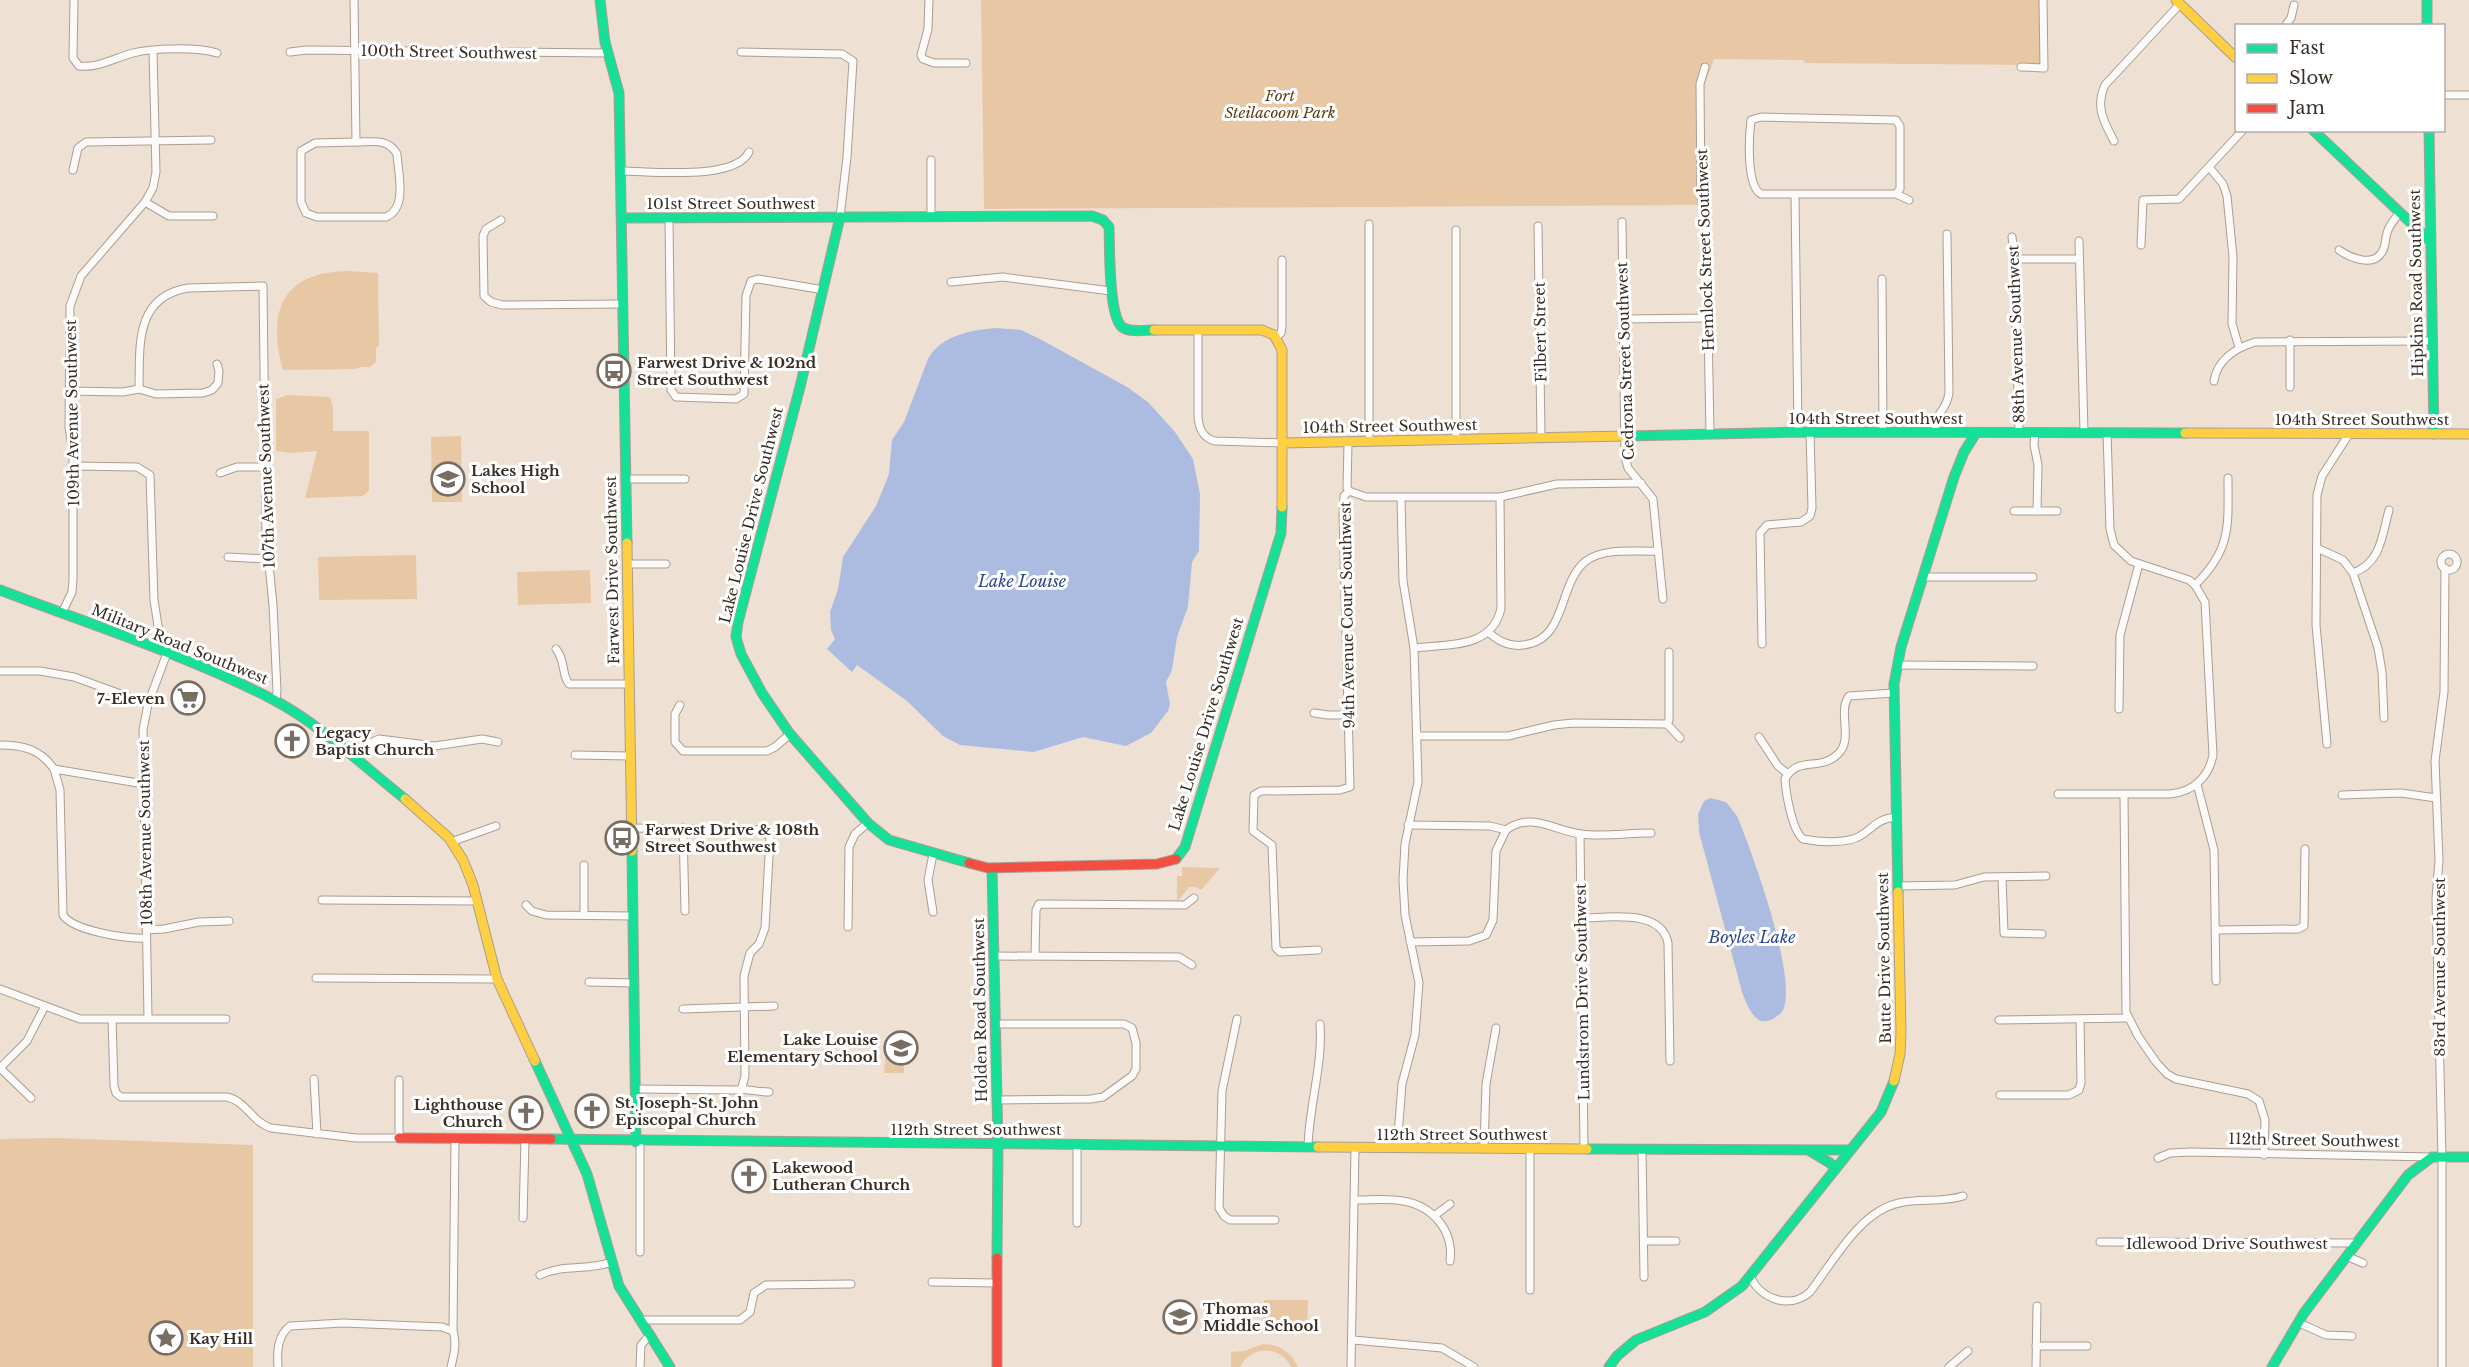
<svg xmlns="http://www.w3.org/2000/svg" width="2469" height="1367" font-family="'Libre Baskerville',serif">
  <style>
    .green { fill: #e8c7a4 }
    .water { fill: #acbce1 }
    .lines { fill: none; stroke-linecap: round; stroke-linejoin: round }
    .street-casing { stroke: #a99e94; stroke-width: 9 }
    .fast-casing { stroke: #a99e94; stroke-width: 11 }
    .slow-casing { stroke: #a99e94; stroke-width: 11 }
    .jam-casing { stroke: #a99e94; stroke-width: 11 }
    .street { stroke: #fcfaf8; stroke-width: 7 }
    .fast { stroke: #16e098; stroke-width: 9 }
    .slow { stroke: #ffcf43; stroke-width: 9 }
    .jam { stroke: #f24e42; stroke-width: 9 }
    .labels { text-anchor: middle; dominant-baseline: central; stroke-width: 6; stroke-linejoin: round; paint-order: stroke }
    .street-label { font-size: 15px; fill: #392f26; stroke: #fff }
    .park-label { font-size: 15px; font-style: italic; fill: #5f3d13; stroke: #fff }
    .poi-label { font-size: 15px; font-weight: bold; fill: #392f26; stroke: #fff; text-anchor: start }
    .water-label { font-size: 16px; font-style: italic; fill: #2c488f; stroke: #fff }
  </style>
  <rect width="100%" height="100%" fill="#eee1d3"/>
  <g class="green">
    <path d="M981,0H2040L2041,65L1806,63L1803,60L1714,59L1700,97V205L984,209Z"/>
    <path d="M349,271L378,273L379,346L376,348V362L370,367H361L356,369L283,370C267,310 282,272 349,271Z"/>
    <path d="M288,395L330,397L333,407V431H369V490L363,496L305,498L317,451L292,453L276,451V399Z"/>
    <path d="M461,436L462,502H432L431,437Z"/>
    <path d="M416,555L417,599L319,600L318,557Z"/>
    <path d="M590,570L591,603L518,605L517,572Z"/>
    <path d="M1182,867L1220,868L1201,890L1196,887H1189L1177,902V876H1182Z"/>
    <path d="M886,1051H904V1073H884Z"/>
    <path d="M56,1138L253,1145V1367H0V1139Z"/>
    <path d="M1264,1300H1308L1307,1333H1264Z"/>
    <path d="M1263,1344C1279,1344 1291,1352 1298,1367H1291C1280,1345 1251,1345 1240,1367H1231V1352L1244,1351Z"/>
  </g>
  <g class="water">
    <path d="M996,328L1021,330L1040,339L1127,387L1148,402L1175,432L1193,459L1200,494L1199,551L1192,562L1188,607L1177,637L1172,670L1166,682L1170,704L1168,711L1151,733L1126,746L1083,737L1034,752L960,745L943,736L907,701L857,665L852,672L827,649L835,639L831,630L830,612L838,589L843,557L876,506L883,489L889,474L892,440L904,422L928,359C941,335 972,330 996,328Z"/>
    <path d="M1710,798L1726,802L1737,816C1751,849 1800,983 1782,1012C1759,1034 1750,1013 1742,992L1699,832L1698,814L1704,801Z"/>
  </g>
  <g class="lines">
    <g class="street-casing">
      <g id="street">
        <path d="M74,0L73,58L79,66C99,68 114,58 133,53C152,48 198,47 217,53"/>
        <path d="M354,0L356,142"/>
        <path d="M929,0L928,29L921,55L923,59L934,63H966"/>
        <path d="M2285,26L2291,18L2294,5"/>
        <path d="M290,52L307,50L608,53"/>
        <path d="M741,52L842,54L853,61L847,157L840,217"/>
        <path d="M1705,67L1700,84L1701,197L1706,216L1710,434"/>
        <path d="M2021,67L2044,68L2043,0"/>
        <path d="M2444,95H2469"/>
        <path d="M2114,141C2104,122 2095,107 2105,85L2180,4"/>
        <path d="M356,142C372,142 388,138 397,154C398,173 408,208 386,217H317L306,213L301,202V151L315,143Z"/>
        <path d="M2209,167L2223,184L2227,196L2233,257L2232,324L2239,347"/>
        <path d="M73,170L78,148L86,142L211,140"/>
        <path d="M622,171C651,171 735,181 749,152"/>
        <path d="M1896,194L1900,189V126L1896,120L1761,117L1751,120C1749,136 1746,186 1761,194H1896L1909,200"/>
        <path d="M1795,195L1798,432"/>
        <path d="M145,202L169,216H213"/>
        <path d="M931,216V160"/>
        <path d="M669,218L671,390L676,397L736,399L744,394L746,296L751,281L758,279L824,290"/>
        <path d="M501,220L486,229L483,236L484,296L491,302L502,305L623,304"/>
        <path d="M1622,222L1625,457L1628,468L1653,499L1663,599"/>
        <path d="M1369,224V442"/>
        <path d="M1538,226L1541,437"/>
        <path d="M2012,237L2014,251L2019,432"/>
        <path d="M2079,241L2084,432"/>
        <path d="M2141,245L2143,200L2179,199L2243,130"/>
        <path d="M2339,250C2349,257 2373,268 2382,252C2386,246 2385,239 2387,233C2389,225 2395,219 2400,212"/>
        <path d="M2015,259H2078"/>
        <path d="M1882,279L1883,432"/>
        <path d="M951,282L1003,277L1111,291"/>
        <path d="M1623,319L1709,318"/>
        <path d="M1198,330V417C1199,429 1203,438 1215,441L1284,443"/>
        <path d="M1276,337L1281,333L1282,327V260"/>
        <path d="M2290,340V387"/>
        <path d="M2214,381C2217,360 2236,348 2255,342L2433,341"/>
        <path d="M139,389C140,347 134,297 188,288L263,286L266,534L273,605L277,691L276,701"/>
        <path d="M69,391L123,392L139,389L156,394L203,393L212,390L218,383L219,371L217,364"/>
        <path d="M2035,432L2034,445L2038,465L2037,511"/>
        <path d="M1935,433C1935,410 1946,413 1949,393L1947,234"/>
        <path d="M1456,440V230"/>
        <path d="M74,466L137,467L150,475L154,600L159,632L153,647"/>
        <path d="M220,473L237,467H264"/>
        <path d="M626,479H685"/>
        <path d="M1349,491L1366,497H1500L1557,484L1641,483"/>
        <path d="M2014,511H2057"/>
        <path d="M2317,548L2343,560L2353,573L2378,648L2382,672L2384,718"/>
        <circle cx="2449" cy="562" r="8"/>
        <path d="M228,557L268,559"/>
        <path d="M627,564H666"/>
        <path d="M2353,573C2381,563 2382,536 2389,510"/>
        <path d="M1923,577H2033"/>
        <path d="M2195,585C2232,549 2228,525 2228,478"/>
        <path d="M62,613L72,592L73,580V453L69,427L70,306L81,276L145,202L153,188L156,172L153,51"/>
        <path d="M1489,633C1499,641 1509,647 1523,645C1568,640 1557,584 1586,561C1605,547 1636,552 1658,551"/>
        <path d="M1762,644L1760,533L1767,525L1801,522L1810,516L1812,508L1810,432"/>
        <path d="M1414,648C1447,644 1493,649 1501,608L1500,497"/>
        <path d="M556,649C566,661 561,674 569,684H628"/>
        <path d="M1897,665L2033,666"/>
        <path d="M0,671H40L74,677L148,704"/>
        <path d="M1894,693L1849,696C1837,712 1854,739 1838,754C1820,772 1798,755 1785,779C1786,794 1792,830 1803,839C1818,842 1847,844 1860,836C1875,827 1876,819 1897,817"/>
        <path d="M680,705L675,714V742L683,751H767L775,747L790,734"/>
        <path d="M2119,709L2120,635L2139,564"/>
        <path d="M1314,713L1328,715H1348"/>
        <path d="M1667,724L1669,720V652"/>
        <path d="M1417,736H1508L1554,725L1573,723L1667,724L1680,738"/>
        <path d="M1759,737L1778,766L1788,774"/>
        <path d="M2327,744L2316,625L2317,495L2322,476L2349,434"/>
        <path d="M0,745C23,745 40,749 54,769L144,784"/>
        <path d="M575,755L630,756"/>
        <path d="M356,759L370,743L379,739L435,746L482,739L498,742"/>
        <path d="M54,769L60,790L63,915C73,931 127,939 146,938"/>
        <path d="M2197,784L2214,850L2216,981"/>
        <path d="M2058,794H2170C2193,792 2209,777 2213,755L2205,602L2195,585L2189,580L2131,561L2114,545L2110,529L2107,432"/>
        <path d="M2124,795L2126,1012L2138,1036L2156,1062L2167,1074L2176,1079L2248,1094L2259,1101L2265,1120L2264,1155"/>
        <path d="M2342,795L2401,793L2436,798"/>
        <path d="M1408,825L1490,826L1506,830C1532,811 1554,831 1581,834C1603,837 1628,833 1651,833"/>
        <path d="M631,828L758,830L767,834L770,838L765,928L759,944L750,953L744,976L745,1076L742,1087"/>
        <path d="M683,828L685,911"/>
        <path d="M1580,834L1584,1149"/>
        <path d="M451,842L496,826"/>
        <path d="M2002,877L2004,933L2042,934"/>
        <path d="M1898,886L1955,885L1984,877L2046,876"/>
        <path d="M322,900L477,901"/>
        <path d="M526,905L532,911L546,915L633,916"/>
        <path d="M933,912L928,880L933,854"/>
        <path d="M584,915V865"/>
        <path d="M1581,918C1608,918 1661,908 1668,943L1670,1061"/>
        <path d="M848,927L849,847L855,834L868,823"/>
        <path d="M146,930L164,929L199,922L229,921"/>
        <path d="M2216,930L2298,929L2304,926L2305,849"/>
        <path d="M1410,942L1469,941L1486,935L1493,920L1496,851L1506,830"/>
        <path d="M1318,950L1280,952L1276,948L1272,845L1253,831L1254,795L1261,791L1340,790L1350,787L1343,514L1344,496L1349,491L1347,488L1348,443"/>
        <path d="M1035,955L1036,910L1039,904L1185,905L1194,898"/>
        <path d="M994,956L1179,957L1192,965"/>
        <path d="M316,978L497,979"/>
        <path d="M589,982L634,983"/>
        <path d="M0,989L80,1019H226"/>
        <path d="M683,1009L774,1006"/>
        <path d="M148,1018L143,730L148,704L167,653"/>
        <path d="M112,1019L114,1086L116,1093L121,1097H227C246,1101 252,1122 271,1128L356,1138H399V1080"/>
        <path d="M1237,1019L1222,1091L1219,1208L1224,1216L1230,1220H1275"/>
        <path d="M1999,1020L2128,1018"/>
        <path d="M996,1024H1124L1132,1028L1136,1043V1069L1132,1076L1103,1097L1091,1099L997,1100"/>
        <path d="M0,1068L27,1041L45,1006"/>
        <path d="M0,1068L31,1098"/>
        <path d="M314,1079L317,1134"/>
        <path d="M636,1089L734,1090C745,1088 756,1092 769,1092"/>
        <path d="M2000,1095H2069L2079,1090L2081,1083L2080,1019"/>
        <path d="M1308,1147C1309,1106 1323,1065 1320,1024"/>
        <path d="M1397,1148L1402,1084L1415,1035L1419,983L1405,915L1403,880L1405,844L1418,782L1414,648L1403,581L1401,498"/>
        <path d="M1484,1148L1486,1084L1496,1028"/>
        <path d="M1642,1150L1644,1277"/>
        <path d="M2158,1158L2170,1153L2191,1152L2432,1157"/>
        <path d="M1355,1200C1371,1200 1388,1198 1403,1201C1433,1206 1454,1231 1450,1261"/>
        <path d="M1434,1216L1450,1204"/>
        <path d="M523,1218L525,1140"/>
        <path d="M1077,1223V1145"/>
        <path d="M1644,1241H1676"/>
        <path d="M2100,1242L2355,1243"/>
        <path d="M640,1252V1142"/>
        <path d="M2346,1256L2363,1263"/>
        <path d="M540,1275C563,1264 588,1271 612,1262"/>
        <path d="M1750,1276C1760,1299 1790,1310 1810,1292C1833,1262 1860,1211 1899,1203C1921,1198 1942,1203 1963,1196"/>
        <path d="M932,1282L997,1283"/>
        <path d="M1530,1290V1149"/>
        <path d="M640,1320H740L750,1312L754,1293L766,1285L851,1284"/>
        <path d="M2299,1323L2326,1335L2352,1336"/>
        <path d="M453,1331L455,1139"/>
        <path d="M1353,1340L1442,1348L1474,1367"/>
        <path d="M2036,1346H2087"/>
        <path d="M278,1367C277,1352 277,1336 290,1326L343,1323L442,1327L453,1331C457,1344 454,1354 451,1367"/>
        <path d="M640,1367L641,1345L649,1336"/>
        <path d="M1351,1367L1355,1148"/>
        <path d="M1949,1367L1968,1351"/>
        <path d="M2036,1367L2037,1306"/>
        <path d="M2442,1367V1157L2436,898L2439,860L2435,761L2444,692L2445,568"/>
      </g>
    </g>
    <g class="fast-casing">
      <g id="fast">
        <path d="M600,0L605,42L619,93L627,543"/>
        <path d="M2427,0V26"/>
        <path d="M2313,130L2430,241"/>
        <path d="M2429,130L2434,434"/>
        <path d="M840,217L800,387L738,622L736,637L741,654L762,693L790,734L868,823L889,840L969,863"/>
        <path d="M622,218L1092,216L1103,220L1109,227C1110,247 1108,315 1122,327C1130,333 1145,330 1154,330"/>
        <path d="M1628,436L1798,432L2185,433"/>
        <path d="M0,590C92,625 187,655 274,700C318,723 366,768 405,799"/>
        <path d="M632,851L636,1142"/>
        <path d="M1176,859L1185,847L1281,533L1282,507"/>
        <path d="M992,868L998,1145L997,1258"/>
        <path d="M1898,892L1894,684L1901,647L1954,477L1964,452L1976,433"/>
        <path d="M535,1061L587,1174L619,1286L670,1367"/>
        <path d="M551,1139L1318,1147"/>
        <path d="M1587,1149L1849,1150"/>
        <path d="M1810,1151L1830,1163L1835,1169"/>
        <path d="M1609,1367L1617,1356L1636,1340L1705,1312L1742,1286L1881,1112L1894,1081"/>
        <path d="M2272,1367L2304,1313L2408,1175L2432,1157H2469"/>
      </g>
    </g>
    <g class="slow-casing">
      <g id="slow">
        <path d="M2176,0L2236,58"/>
        <path d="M1154,330H1262L1274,335L1282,350V507"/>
        <path d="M2185,433L2469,434"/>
        <path d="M1284,443L1628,436"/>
        <path d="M627,543L632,851"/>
        <path d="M405,799L449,838L463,860L473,885L497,979L535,1061"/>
        <path d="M1894,1081L1900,1054L1901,1032L1898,892"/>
        <path d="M1318,1147L1587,1149"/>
      </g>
    </g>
    <g class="jam-casing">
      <g id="jam">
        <path d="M969,863L988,868L1157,864L1176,859"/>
        <path d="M399,1138L551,1139"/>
        <path d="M997,1367V1258"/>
      </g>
    </g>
    <use href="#street" class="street"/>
    <use href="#fast" class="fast"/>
    <use href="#slow" class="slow"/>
    <use href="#jam" class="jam"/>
  </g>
  <defs>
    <g id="bus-ring" transform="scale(1.725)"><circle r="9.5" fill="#fff" stroke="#786d63" stroke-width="1.5"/><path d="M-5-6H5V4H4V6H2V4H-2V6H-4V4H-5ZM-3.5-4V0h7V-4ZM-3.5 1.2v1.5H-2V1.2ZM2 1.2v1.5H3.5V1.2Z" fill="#786d63"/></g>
    <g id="school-ring" transform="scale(1.725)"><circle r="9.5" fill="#fff" stroke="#786d63" stroke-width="1.5"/><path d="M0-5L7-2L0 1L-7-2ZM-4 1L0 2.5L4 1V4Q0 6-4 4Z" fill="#786d63"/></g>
    <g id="supermarket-ring" transform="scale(1.725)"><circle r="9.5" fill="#fff" stroke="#786d63" stroke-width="1.5"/><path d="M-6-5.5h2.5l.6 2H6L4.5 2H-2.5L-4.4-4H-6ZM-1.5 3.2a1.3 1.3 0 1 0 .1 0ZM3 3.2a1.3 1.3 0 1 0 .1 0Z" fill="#786d63"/></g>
    <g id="church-ring" transform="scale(1.725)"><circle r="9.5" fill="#fff" stroke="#786d63" stroke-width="1.5"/><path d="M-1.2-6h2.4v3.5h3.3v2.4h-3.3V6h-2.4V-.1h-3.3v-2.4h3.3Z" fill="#786d63"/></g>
    <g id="sight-ring" transform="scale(1.725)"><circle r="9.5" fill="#fff" stroke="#786d63" stroke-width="1.5"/><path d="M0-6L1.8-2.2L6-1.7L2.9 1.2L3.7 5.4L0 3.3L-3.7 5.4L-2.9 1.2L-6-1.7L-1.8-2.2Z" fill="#786d63"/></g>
  </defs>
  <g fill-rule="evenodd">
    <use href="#bus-ring" x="614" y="371"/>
    <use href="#school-ring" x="448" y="479"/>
    <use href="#supermarket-ring" x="188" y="698"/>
    <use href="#church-ring" x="292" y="741"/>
    <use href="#bus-ring" x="622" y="838"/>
    <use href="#school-ring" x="901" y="1048"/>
    <use href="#church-ring" x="592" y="1111"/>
    <use href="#church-ring" x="526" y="1113"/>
    <use href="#church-ring" x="749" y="1176"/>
    <use href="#school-ring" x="1180" y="1317"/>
    <use href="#sight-ring" x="166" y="1338"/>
  </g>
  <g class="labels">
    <g class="street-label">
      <text transform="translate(449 52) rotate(1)">100th Street Southwest</text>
      <text x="731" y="203">101st Street Southwest</text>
      <text transform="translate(1705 250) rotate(-92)">Hemlock Street Southwest</text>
      <text transform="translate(2416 283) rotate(-91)">Hipkins Road Southwest</text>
      <text transform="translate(1540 332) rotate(-91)">Filbert Street</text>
      <text transform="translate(2016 334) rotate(-92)">88th Avenue Southwest</text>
      <text transform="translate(1625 361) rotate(-92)">Cedrona Street Southwest</text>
      <text transform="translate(72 413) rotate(-91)">109th Avenue Southwest</text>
      <text x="1876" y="418">104th Street Southwest</text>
      <text x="2362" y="419">104th Street Southwest</text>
      <text transform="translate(1390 426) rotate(-1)">104th Street Southwest</text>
      <text transform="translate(266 476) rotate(-92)">107th Avenue Southwest</text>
      <text transform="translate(751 515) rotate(-76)">Lake Louise Drive Southwest</text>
      <text transform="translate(612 570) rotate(-91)">Farwest Drive Southwest</text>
      <text transform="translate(1347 615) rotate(-91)">94th Avenue Court Southwest</text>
      <text transform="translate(180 644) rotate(22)">Military Road Southwest</text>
      <text transform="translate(1206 724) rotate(-73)">Lake Louise Drive Southwest</text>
      <text transform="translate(145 833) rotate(-91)">108th Avenue Southwest</text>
      <text transform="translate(1884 958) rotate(-91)">Butte Drive Southwest</text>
      <text transform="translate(2439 967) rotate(-90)">83rd Avenue Southwest</text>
      <text transform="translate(1582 992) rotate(-91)">Lundstrom Drive Southwest</text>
      <text transform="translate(980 1010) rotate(-91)">Holden Road Southwest</text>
      <text x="976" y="1129">112th Street Southwest</text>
      <text x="1462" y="1134">112th Street Southwest</text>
      <text transform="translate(2314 1140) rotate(1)">112th Street Southwest</text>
      <text x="2227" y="1243">Idlewood Drive Southwest</text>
    </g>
    <g class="park-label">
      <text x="1280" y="95">Fort<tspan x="1280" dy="17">Steilacoom Park</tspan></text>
    </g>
    <g class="poi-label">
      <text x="637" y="362">Farwest Drive &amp; 102nd<tspan x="637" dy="17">Street Southwest</tspan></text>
      <text x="471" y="470">Lakes High<tspan x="471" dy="17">School</tspan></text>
      <text x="165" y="698" text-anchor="end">7-Eleven</text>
      <text x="315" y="732">Legacy<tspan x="315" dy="17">Baptist Church</tspan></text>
      <text x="645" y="829">Farwest Drive &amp; 108th<tspan x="645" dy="17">Street Southwest</tspan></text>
      <text x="878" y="1039" text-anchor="end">Lake Louise<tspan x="878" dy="17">Elementary School</tspan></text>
      <text x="615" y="1102">St. Joseph-St. John<tspan x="615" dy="17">Episcopal Church</tspan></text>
      <text x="503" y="1104" text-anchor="end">Lighthouse<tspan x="503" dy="17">Church</tspan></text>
      <text x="772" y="1167">Lakewood<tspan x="772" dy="17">Lutheran Church</tspan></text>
      <text x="1203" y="1308">Thomas<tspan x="1203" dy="17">Middle School</tspan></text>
      <text x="189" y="1338">Kay Hill</text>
    </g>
    <g class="water-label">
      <text x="1022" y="581">Lake Louise</text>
      <text x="1752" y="937">Boyles Lake</text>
    </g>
  </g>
  <rect x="2235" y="24" width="210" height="108" fill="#ffffff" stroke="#b0aca8" stroke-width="1.5"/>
  <rect x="2247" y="44" width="30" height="9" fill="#16e098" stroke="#b0aca8" stroke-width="1.5"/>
  <text x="2289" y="54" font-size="18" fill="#392f26">Fast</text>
  <rect x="2247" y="74" width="30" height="9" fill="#ffcf43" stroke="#b0aca8" stroke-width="1.5"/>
  <text x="2289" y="84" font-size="18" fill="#392f26">Slow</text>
  <rect x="2247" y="104" width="30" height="9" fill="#f24e42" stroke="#b0aca8" stroke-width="1.5"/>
  <text x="2289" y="114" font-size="18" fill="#392f26">Jam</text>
</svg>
